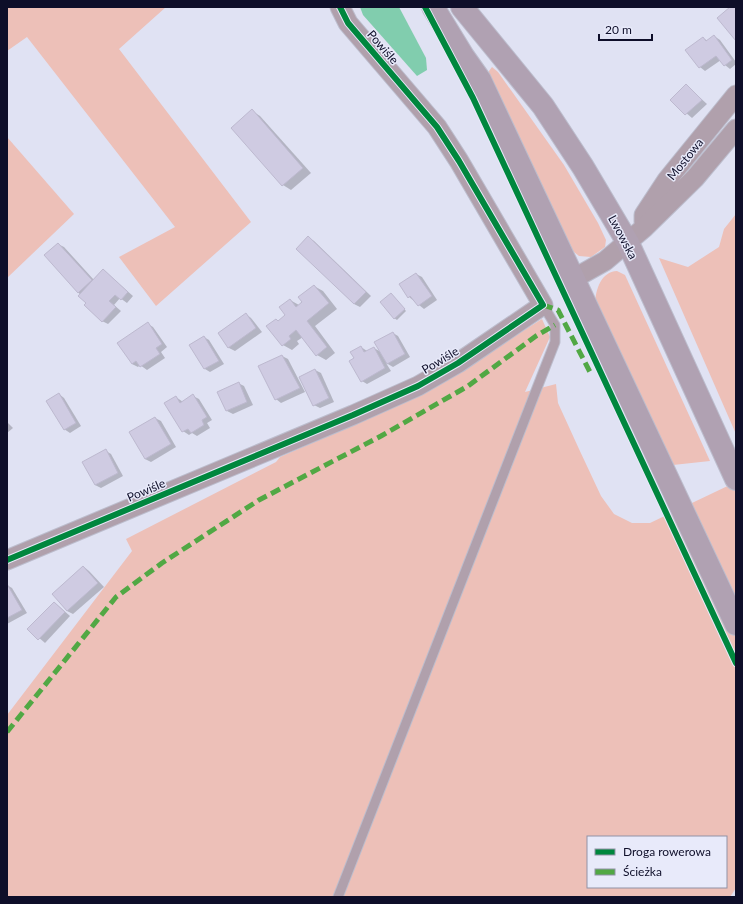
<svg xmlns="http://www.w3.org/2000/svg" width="743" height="904" font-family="Lato,sans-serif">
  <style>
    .green { fill: #edc0b8; fill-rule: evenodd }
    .water { fill: #81cdae }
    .shadow { fill: #0003 }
    .building { fill: #cfcbe2; stroke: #bdb9cf }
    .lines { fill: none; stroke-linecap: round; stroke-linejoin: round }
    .service-casing { stroke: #bcbdcd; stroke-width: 11 }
    .minor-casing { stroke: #bcbdcd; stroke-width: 21 }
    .primary-casing { stroke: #bcbdcd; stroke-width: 24 }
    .service { stroke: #b0a0ac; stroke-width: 9 }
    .minor { stroke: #b0a0ac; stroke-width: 19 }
    .primary { stroke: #b0a1b2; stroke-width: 22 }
    .quiet { stroke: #51a844; stroke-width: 5; stroke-dasharray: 10 5; stroke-linecap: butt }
    .cycleway-casing { stroke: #e8eafa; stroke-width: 8 }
    .cycleway { stroke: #00873e; stroke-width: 6 }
    .labels { text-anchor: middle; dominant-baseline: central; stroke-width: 3; stroke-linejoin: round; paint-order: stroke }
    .street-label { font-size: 12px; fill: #0e0e29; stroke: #e8eafa }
  </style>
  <rect width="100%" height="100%" fill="#e0e2f3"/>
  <g class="green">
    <path d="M7,7H166L119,49L251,222L156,306L119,257L175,227L27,37L7,51Z"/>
    <path d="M492,67L498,72L564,165L598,223L606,240L605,247L591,257L579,256L569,248L489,76V71Z"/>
    <path d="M7,137L74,214L7,278Z"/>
    <path d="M736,214V434L659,258L688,267L719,247L724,229Z"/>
    <path d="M617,271L625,275L710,461L673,465L595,302C596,289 601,272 617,271Z"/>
    <path d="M542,319L550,337L525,392L556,384L558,403L579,449L601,496L614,514L632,523H650L736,482V888L730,897H7V715L132,551L126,539L276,462L280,457L395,407L436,386ZM588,837H726V887H588Z"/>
  </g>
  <path class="water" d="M360,7H399L426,58L427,70L417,76L363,15Z"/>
  <g class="shadow">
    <path d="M714,36L720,40L736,62V64L730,69L725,65L721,60L705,71L700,67L703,38L708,41Z"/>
    <path d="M686,85L707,104L692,118L671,100Z"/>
    <path d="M252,111L260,116L311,173L291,190L283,185Z"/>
    <path d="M309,238L314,241L371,296L360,307L354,304L298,249Z"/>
    <path d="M58,244L64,247L94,280L103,270L133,296L127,303L120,298L114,305L121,311L108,324L102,321L78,292Z"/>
    <path d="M416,274L422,277L437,300L424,309L409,297Z"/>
    <path d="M314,286L323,291L337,309L315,326L335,353L326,360L317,355L303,337L297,341L299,344L292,350L283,345L276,320L279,322L287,315L290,300L299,305Z"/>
    <path d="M393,296L406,311L397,320L394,318Z"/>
    <path d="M246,314L251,318L262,332L235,351L229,348L219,333Z"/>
    <path d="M148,324L153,327L167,347L161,352L165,358L147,370L140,365L138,367L132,364Z"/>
    <path d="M393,333L398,336L410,357L393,367L386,363L391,371L367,384L362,381L355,358L361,347L367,351L374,348L381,352Z"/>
    <path d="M204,337L209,340L224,364L210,372L205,369L190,345Z"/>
    <path d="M282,356L288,359L305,392L281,403L276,399Z"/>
    <path d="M315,370L321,373L334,402L320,408L314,405Z"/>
    <path d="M238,383L244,386L253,405L233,414L227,411Z"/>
    <path d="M59,394L64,398L81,426L70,433L64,429Z"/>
    <path d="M193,396L199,399L212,420L207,423L210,428L197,436L192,433L189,435L183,431L165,403L176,397L183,402Z"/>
    <path d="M155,418L161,421L176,447L151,462L145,459Z"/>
    <path d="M7,422L13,428L7,433Z"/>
    <path d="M106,451L111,454L123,476L101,488L95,485Z"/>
    <path d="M84,567L89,571L104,587L73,614L67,611Z"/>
    <path d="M7,585L12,588L27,613L7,624Z"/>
    <path d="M55,603L70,616L45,643L29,629Z"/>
  </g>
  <g class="building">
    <path d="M730,7H736V41L717,18Z"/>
    <path d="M714,35L732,60L724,66L716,56L699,68L685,50L703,37L706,41Z"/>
    <path d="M686,84L702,100L685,115L670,100Z"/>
    <path d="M252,109L303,168L282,186L231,128Z"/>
    <path d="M308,236L366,292L354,304L296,249Z"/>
    <path d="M58,243L92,280L78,293L44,255Z"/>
    <path d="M103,269L128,292L121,300L115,295L109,301L116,307L102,322L84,305L86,303L78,296Z"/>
    <path d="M416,273L432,296L418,306L410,296L408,298L399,284Z"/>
    <path d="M314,285L329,303L307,321L327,347L316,356L296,330L289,336L291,339L282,346L266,326L276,319L278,321L285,315L279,307L290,299L296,307L302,302L298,297Z"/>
    <path d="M391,293L405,309L394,319L380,302Z"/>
    <path d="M246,313L256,328L228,348L218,333Z"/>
    <path d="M148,322L162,344L156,348L160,354L140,367L136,361L132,364L117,343Z"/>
    <path d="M393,332L405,354L387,364L374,342Z"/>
    <path d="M204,336L219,361L204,369L189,345Z"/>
    <path d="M361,346L364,352L374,347L385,368L361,382L349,361L354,358L350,352Z"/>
    <path d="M282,355L300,388L275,400L258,366Z"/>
    <path d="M315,369L329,398L313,406L299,377Z"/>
    <path d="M239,382L247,402L226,411L217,392Z"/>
    <path d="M59,393L76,423L64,430L46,401Z"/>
    <path d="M193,394L207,417L202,420L204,425L191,433L188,429L182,432L164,403L176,396L180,403Z"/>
    <path d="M155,417L171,444L145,459L129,432Z"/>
    <path d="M106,449L118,473L95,485L82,462Z"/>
    <path d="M83,566L98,583L67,611L52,594Z"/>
    <path d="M7,584L22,610L7,618Z"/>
    <path d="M54,602L65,612L38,640L27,629Z"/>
  </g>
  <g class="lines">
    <g class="service-casing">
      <path id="service" d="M338,897L555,342V325L543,305"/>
    </g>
    <g class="minor-casing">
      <g id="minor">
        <path d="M644,222V215L667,180L736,95"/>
        <path d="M573,279L605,261L644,228L695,178L736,129"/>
        <path d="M7,560L353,415L418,386L458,363L543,305L459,161L437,127L348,23L340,7"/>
      </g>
    </g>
    <g class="primary-casing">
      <g id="primary">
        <path d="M433,7L463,56L480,80L736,624"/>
        <path d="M462,7L543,106L583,167L628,243L736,479"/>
      </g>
    </g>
    <use href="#service" class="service"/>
    <use href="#minor" class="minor"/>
    <use href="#primary" class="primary"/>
    <g class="quiet">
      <path d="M543,305L558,310L591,374"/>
      <path d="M7,732L116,597L162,563L259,500L381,436L468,386L536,336L555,325"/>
    </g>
    <g class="cycleway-casing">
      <g id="cycleway">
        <path d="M425,7L473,98L736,663"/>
        <path d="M7,560L353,415L418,386L458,363L543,305L459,161L437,127L348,23L340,7"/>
      </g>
    </g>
    <use href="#cycleway" class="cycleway"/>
  </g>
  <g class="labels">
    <g class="street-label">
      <text transform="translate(383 47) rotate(49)">Powiśle</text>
      <text transform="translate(685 159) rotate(-51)">Mostowa</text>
      <text transform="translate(623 237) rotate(62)">Lwowska</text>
      <text transform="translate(440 360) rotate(-31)">Powiśle</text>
      <text transform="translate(146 490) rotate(-23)">Powiśle</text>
    </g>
  </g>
  <rect width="743" height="904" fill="none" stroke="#0e0e29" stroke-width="16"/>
  <rect x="587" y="836" width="140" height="52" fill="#e8eafa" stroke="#9192a6"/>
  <rect x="595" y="849" width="20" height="6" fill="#00873e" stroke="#9192a6"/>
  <text x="623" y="856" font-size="12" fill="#0e0e29">Droga rowerowa</text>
  <rect x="595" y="869" width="20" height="6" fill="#51a844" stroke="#9192a6"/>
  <text x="623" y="876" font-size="12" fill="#0e0e29">Ścieżka</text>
  <path d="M599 34v6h53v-6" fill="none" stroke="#0e0e29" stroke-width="2"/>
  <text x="605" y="34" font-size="12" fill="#0e0e29" stroke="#e8eafa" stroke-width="3" paint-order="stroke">20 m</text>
</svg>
